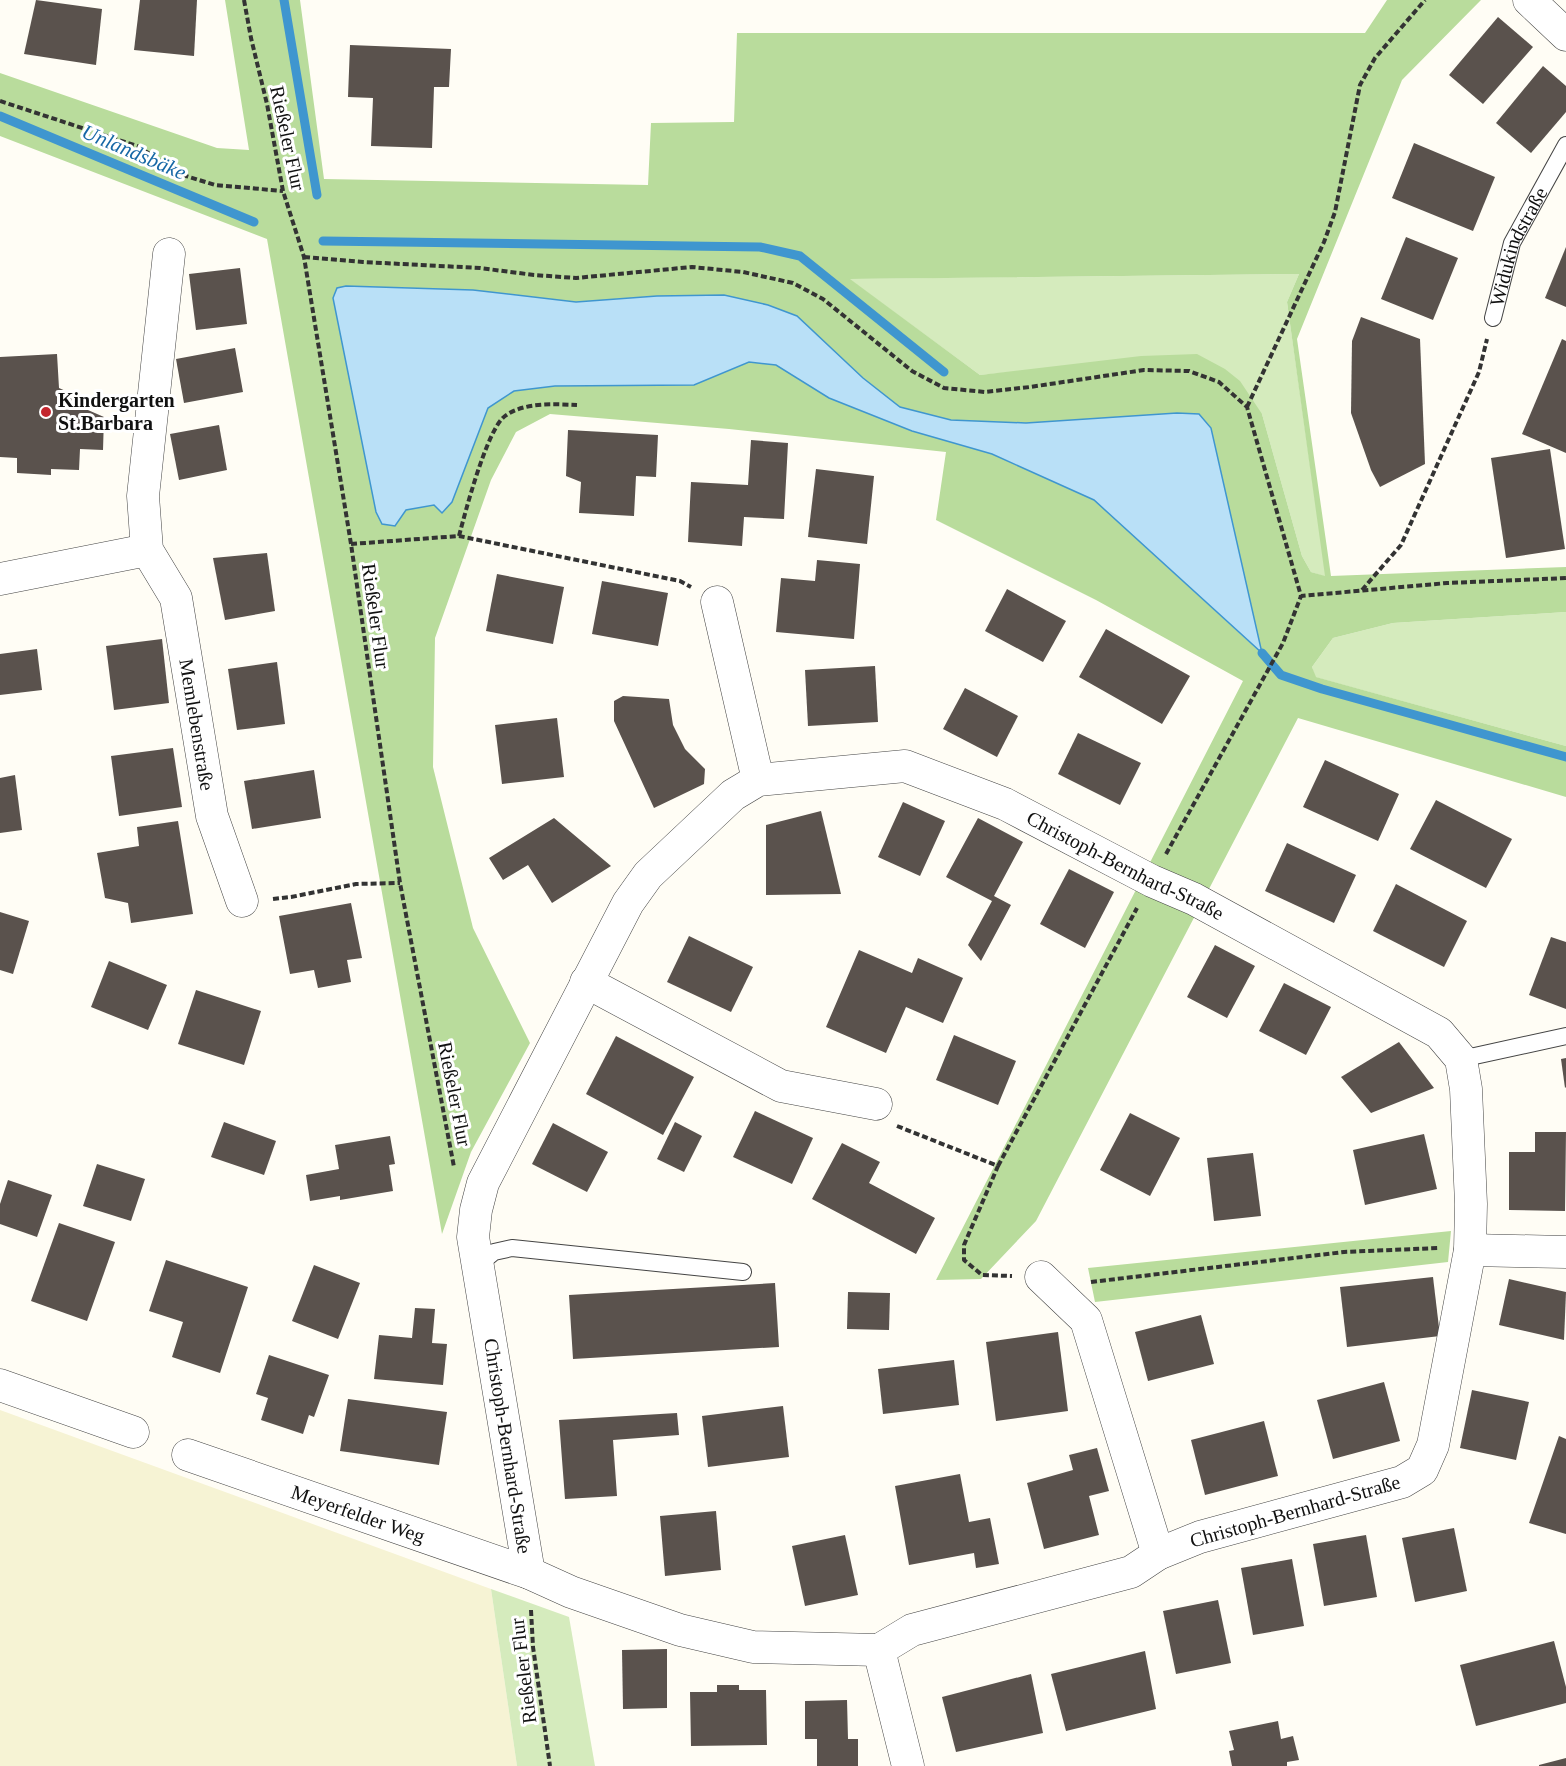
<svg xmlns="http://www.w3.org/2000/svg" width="1566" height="1766" font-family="'Times New Roman',serif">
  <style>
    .farmland { fill: #f6f3d4 }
    .green { fill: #d5ebbd }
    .forest { fill: #b9dc9c; fill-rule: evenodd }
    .water { fill: #b9e0f7; stroke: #3f96cf; stroke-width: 1.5 }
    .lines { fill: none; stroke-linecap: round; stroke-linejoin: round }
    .stream { stroke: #3f96cf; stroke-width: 9 }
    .building { fill: #5a524d }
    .lane-casing { stroke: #444; stroke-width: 18 }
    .street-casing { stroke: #444; stroke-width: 33 }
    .path { stroke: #333; stroke-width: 4; stroke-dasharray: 6 3; stroke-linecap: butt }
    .lane { stroke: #fff; stroke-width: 16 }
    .street { stroke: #fff; stroke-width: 32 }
    .poi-dot { fill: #c4262e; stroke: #fff; stroke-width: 2 }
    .labels { text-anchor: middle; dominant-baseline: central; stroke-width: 6; stroke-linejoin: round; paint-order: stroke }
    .street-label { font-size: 20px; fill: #111; stroke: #fff }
    .poi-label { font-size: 20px; font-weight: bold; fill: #111; stroke: #fff; text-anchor: start }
    .water-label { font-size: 21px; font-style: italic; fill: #1768a6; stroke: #fff }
  </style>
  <rect width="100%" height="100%" fill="#fffdf5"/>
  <path class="farmland" d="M0,1410L491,1589L517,1766H0Z"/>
  <g class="green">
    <path d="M1299,274L1287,302L1326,577L1311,572L1302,556L1262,414L1012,372L980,375L849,279Z"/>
    <path d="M1566,612V746L1315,677L1312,667L1333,638L1393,623Z"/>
    <path d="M491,1589L569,1617L595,1766H517Z"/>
  </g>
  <g class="forest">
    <path d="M225,0H300L324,179L648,185L651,123L734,122L737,33H1365L1387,0H1481L1402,80L1297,339L1331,576L1566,567V612L1393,623L1333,638L1312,667L1316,677L1566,746V797L1298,718L1036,1221L981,1279L936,1280L1243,681L1096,600L936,520L946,452L729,429L550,414L516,432L491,480L435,638L433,767L473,928L530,1043L471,1152L442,1234L267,239L0,136V73L217,148L249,150ZM1299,274L1287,302L1325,576L1311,572L1302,556L1262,414L1240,381L1225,369L1197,354L1141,356L980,375L850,279ZM346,286L473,290L576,302L657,296L863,378L899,407L951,420L1026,423L1260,652L1094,500L992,454L912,431L829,398L776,365L749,362L693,385L555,386L514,391L488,408L452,502L442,513L434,505L406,510L337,288Z"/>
    <path d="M1451,1231L1448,1262L1095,1302L1088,1268Z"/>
  </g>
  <path class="water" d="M346,286L473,290L576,302L657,296L724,295L768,305L797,316L863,378L900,407L951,420L1026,423L1177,413L1199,414L1211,428L1262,653L1094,500L992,454L912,431L829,398L776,365L749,362L694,385L555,386L514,391L488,408L452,502L442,513L434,505L406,510L395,526L382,524L376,512L333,298L337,288Z"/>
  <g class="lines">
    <g class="stream">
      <path d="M284,0L317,195"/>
      <path d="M0,116L254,222"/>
      <path d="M323,241L760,247L800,256L944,372"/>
      <path d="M1262,653L1281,675L1322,689L1566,757"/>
    </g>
  </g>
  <g class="building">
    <path d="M36,0L102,9L96,65L24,54Z"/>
    <path d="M140,0H197L194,56L134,50Z"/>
    <path d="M1498,17L1533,47L1483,104L1449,75Z"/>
    <path d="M350,45L451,49L449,87H434L432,148L371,146L373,98L348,97Z"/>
    <path d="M1543,66L1566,86V112L1531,153L1496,123Z"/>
    <path d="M1414,143L1495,177L1473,231L1392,198Z"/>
    <path d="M1406,237L1458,258L1433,320L1381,299Z"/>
    <path d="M1566,247V307L1545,298Z"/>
    <path d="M240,268L247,324L196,330L189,274Z"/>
    <path d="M1361,317L1420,339L1425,464L1380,487L1371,470L1351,413L1352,341Z"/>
    <path d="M1562,339L1566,341V453L1522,434Z"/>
    <path d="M235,348L243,392L184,403L176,359Z"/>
    <path d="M57,354L59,388L79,397L81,407L104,417L103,450L80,449L79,470L51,469V475L17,473V458L0,457V357Z"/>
    <path d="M219,425L227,470L179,480L170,434Z"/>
    <path d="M568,430L658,435L656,477L636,476L634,516L579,513L581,482L566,476Z"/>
    <path d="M751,440L788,443L784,519L744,517L742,546L688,542L691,482L748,485Z"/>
    <path d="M1550,449L1565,549L1506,558L1491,458Z"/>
    <path d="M816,469L874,476L867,544L808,537Z"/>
    <path d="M267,553L275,611L225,620L213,558Z"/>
    <path d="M817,560L860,564L854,639L776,632L781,578L815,581Z"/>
    <path d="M497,574L564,587L553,644L486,631Z"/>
    <path d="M602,581L668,593L658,646L592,634Z"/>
    <path d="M1007,589L1066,621L1043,662L985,631Z"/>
    <path d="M1106,629L1190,676L1162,724L1079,677Z"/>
    <path d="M162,639L169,703L114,710L106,646Z"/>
    <path d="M37,649L42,690L0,695V654Z"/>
    <path d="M277,662L285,724L237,730L228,669Z"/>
    <path d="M875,666L878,722L808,726L805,670Z"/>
    <path d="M965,688L1018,716L997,757L943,729Z"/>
    <path d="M623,696L669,699L673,725L685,749L705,769L704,784L654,808L614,721V701Z"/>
    <path d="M557,718L564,777L502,784L495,725Z"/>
    <path d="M1078,733L1141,763L1120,805L1058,774Z"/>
    <path d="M173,748L182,807L119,816L111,756Z"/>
    <path d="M1325,760L1399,794L1378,841L1303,807Z"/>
    <path d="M314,770L321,818L252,829L244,781Z"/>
    <path d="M15,775L22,830L0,833V778Z"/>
    <path d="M1436,800L1512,839L1486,888L1410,849Z"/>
    <path d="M903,802L945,821L920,876L878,857Z"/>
    <path d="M821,811L841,894L766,895V825Z"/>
    <path d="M554,818L611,866L552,903L528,865L503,880L489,858Z"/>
    <path d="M978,818L1023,842L994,896L1011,905L981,961L968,945L992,901L946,877Z"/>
    <path d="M178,821L193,914L131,923L128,903L105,898L97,853L139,846L137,827Z"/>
    <path d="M1287,843L1356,875L1334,923L1265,891Z"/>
    <path d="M1069,869L1114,892L1085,948L1040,924Z"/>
    <path d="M1396,884L1467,921L1444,967L1373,931Z"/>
    <path d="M351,903L362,958L347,960L351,982L318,988L314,970L290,974L279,916Z"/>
    <path d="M0,912L29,921L13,974L0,970Z"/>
    <path d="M689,936L753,967L731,1012L667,982Z"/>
    <path d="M1551,937L1566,942V1009L1529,995Z"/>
    <path d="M1215,945L1255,966L1227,1018L1187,997Z"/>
    <path d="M859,950L912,973L918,958L963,978L943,1023L906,1007L886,1053L826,1027Z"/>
    <path d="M109,961L167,985L148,1030L91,1007Z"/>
    <path d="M1284,983L1331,1007L1306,1055L1259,1031Z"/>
    <path d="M196,990L261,1011L244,1065L178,1044Z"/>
    <path d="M954,1035L1016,1061L998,1105L936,1080Z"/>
    <path d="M616,1036L694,1077L663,1135L586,1094Z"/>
    <path d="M1399,1042L1434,1088L1371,1113L1341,1077Z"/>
    <path d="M1566,1058V1087L1565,1088L1561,1059Z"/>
    <path d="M755,1111L813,1138L792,1184L733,1157Z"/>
    <path d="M1130,1113L1180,1138L1150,1196L1100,1170Z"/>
    <path d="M224,1122L276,1141L264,1175L211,1157Z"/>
    <path d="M675,1122L702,1136L684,1172L657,1159Z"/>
    <path d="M553,1123L608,1152L587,1192L532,1164Z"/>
    <path d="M1535,1132H1566L1565,1211L1509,1210V1152H1535Z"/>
    <path d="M1424,1134L1437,1189L1365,1205L1353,1150Z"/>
    <path d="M390,1136L395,1164L389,1165L393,1191L340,1200V1196L310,1201L306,1175L339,1169L335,1145Z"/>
    <path d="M842,1143L880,1162L869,1183L935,1218L916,1254L812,1199Z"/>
    <path d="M1253,1153L1261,1216L1214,1221L1207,1158Z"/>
    <path d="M97,1164L145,1179L131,1221L83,1206Z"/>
    <path d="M8,1180L52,1195L37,1237L0,1224V1204Z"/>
    <path d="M59,1223L115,1242L87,1321L31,1301Z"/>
    <path d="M166,1260L248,1287L220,1373L172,1357L183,1322L149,1311Z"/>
    <path d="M314,1265L360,1283L338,1339L292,1321Z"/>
    <path d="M1433,1277L1440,1336L1347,1347L1340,1287Z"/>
    <path d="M1509,1279L1566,1292L1564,1340L1499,1325Z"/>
    <path d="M775,1283L779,1347L573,1359L569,1295Z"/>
    <path d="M848,1292L890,1293L889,1330L847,1329Z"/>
    <path d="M415,1308L435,1309L432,1343L447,1344L443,1385L374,1379L379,1335L412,1338Z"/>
    <path d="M1201,1315L1214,1364L1148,1381L1135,1332Z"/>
    <path d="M1058,1332L1068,1411L996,1421L986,1342Z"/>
    <path d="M269,1355L329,1375L314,1417L309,1415L303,1434L261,1420L268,1398L256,1394Z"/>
    <path d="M954,1360L959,1405L883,1414L878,1369Z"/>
    <path d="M1384,1382L1400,1441L1333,1459L1317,1400Z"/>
    <path d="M1472,1390L1529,1402L1516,1460L1460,1448Z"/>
    <path d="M348,1399L447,1412L439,1465L340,1451Z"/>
    <path d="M783,1406L789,1457L708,1467L702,1416Z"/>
    <path d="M677,1413L679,1435L613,1440L617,1496L565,1499L559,1420Z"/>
    <path d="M1264,1421L1278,1476L1205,1495L1191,1440Z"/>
    <path d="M1559,1436L1566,1439V1534L1529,1523Z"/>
    <path d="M1097,1448L1109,1491L1089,1496L1099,1535L1044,1549L1027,1483L1073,1470L1069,1455Z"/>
    <path d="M960,1474L969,1522L990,1518L999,1564L976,1568L974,1553L909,1565L895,1486Z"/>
    <path d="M716,1511L721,1570L665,1576L660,1516Z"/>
    <path d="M1454,1528L1467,1591L1415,1602L1402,1538Z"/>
    <path d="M845,1535L858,1595L805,1606L792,1546Z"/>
    <path d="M1366,1535L1377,1597L1324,1606L1313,1544Z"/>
    <path d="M1292,1559L1304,1626L1253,1635L1241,1568Z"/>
    <path d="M1218,1600L1231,1663L1176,1674L1163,1611Z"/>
    <path d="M1554,1641L1566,1687V1703L1476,1726L1460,1665Z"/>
    <path d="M667,1649V1708L623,1709L622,1650Z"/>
    <path d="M1145,1651L1156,1709L1066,1731L1051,1674Z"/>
    <path d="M1031,1674L1043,1733L956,1752L942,1697Z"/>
    <path d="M717,1685H739V1690H766L767,1745L691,1746L690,1692H717Z"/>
    <path d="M847,1700L848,1739H858V1766H817V1739H805V1701Z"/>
    <path d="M1278,1721L1281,1739L1293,1736L1299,1760L1287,1762V1766H1232L1229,1751L1234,1750L1229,1731Z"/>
    <path d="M1566,1758V1766H1539V1765Z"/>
  </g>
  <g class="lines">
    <g class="lane-casing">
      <g id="lane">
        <path id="s1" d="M1493,318L1512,243L1566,145"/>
        <path d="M1461,1059L1566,1036"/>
        <path d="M478,1265L494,1252L512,1248L743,1272"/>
      </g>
    </g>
    <g class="street-casing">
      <g id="street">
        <path d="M1529,0L1566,35"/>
        <path id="s2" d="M169,254L143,496L147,550L176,598L212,816L242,901"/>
        <path d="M0,579L147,550"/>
        <path d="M717,602L758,780"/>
        <path d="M586,982L781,1086L876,1104"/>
        <path d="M1470,1250L1566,1252"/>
        <path d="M1041,1277L1086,1320L1158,1554"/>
        <path d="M0,1385L133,1432"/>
        <path id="s3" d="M188,1455L529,1573L571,1592L680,1630L753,1647L879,1650"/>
        <path id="s4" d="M529,1573L473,1237L476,1210L483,1183L628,903L648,875L733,795L758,780L905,766L1005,804L1152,881L1194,899L1439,1033L1461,1059L1466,1089L1471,1204L1470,1250L1433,1445L1422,1470L1402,1482L1200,1537L1158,1554L1131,1572L912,1630L879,1650L908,1766"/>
      </g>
    </g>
    <g class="path">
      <path d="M244,0L251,38L267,104L283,191L304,257L351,544L400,883L454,1167"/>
      <path d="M0,101L137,146L186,176L215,185L283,191"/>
      <path d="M304,257L363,262L480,268L534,275L576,278L692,267L743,272L793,283L823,299L912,371L944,388L985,392L1030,387L1144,370L1189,371L1219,382L1247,407L1301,596L1447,583L1566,578"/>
      <path d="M1247,407L1324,242L1335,212L1360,85L1375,58L1425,0"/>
      <path d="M459,536C465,513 487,429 505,416C524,402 554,404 577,405"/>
      <path d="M351,544L459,536L680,581L691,587"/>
      <path d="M1362,590L1401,545L1479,372L1487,339"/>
      <path d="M1166,854L1283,643L1301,596"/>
      <path d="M273,899L291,897L356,884L400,883"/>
      <path d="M897,1126L998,1166L964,1245V1260L982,1275L1012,1276"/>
      <path d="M998,1166L1137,908"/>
      <path d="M1091,1282L1344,1252L1439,1248"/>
      <path d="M531,1610L533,1647L550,1766"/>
    </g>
    <use href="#lane" class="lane"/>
    <use href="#street" class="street"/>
  </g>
  <circle class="poi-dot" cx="46" cy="412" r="6"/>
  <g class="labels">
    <g class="street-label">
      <text transform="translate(288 138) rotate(78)">Rießeler Flur</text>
      <text stroke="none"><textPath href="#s1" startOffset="76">Widukindstraße</textPath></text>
      <text transform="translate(376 616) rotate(82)">Rießeler Flur</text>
      <text stroke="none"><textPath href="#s2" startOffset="482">Memlebenstraße</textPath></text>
      <text stroke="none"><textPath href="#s4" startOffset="1281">Christoph-Bernhard-Straße</textPath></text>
      <text transform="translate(455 1094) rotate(79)">Rießeler Flur</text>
      <text transform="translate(508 1446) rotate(81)">Christoph-Bernhard-Straße</text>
      <text transform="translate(1295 1511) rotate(-16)">Christoph-Bernhard-Straße</text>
      <text stroke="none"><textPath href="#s3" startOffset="180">Meyerfelder Weg</textPath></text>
      <text transform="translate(523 1671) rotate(-97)">Rießeler Flur</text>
    </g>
    <g class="poi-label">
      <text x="58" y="400">Kindergarten<tspan x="58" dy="23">St.Barbara</tspan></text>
    </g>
    <g class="water-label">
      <text transform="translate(134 152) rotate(23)">Unlandsbäke</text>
    </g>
  </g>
</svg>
